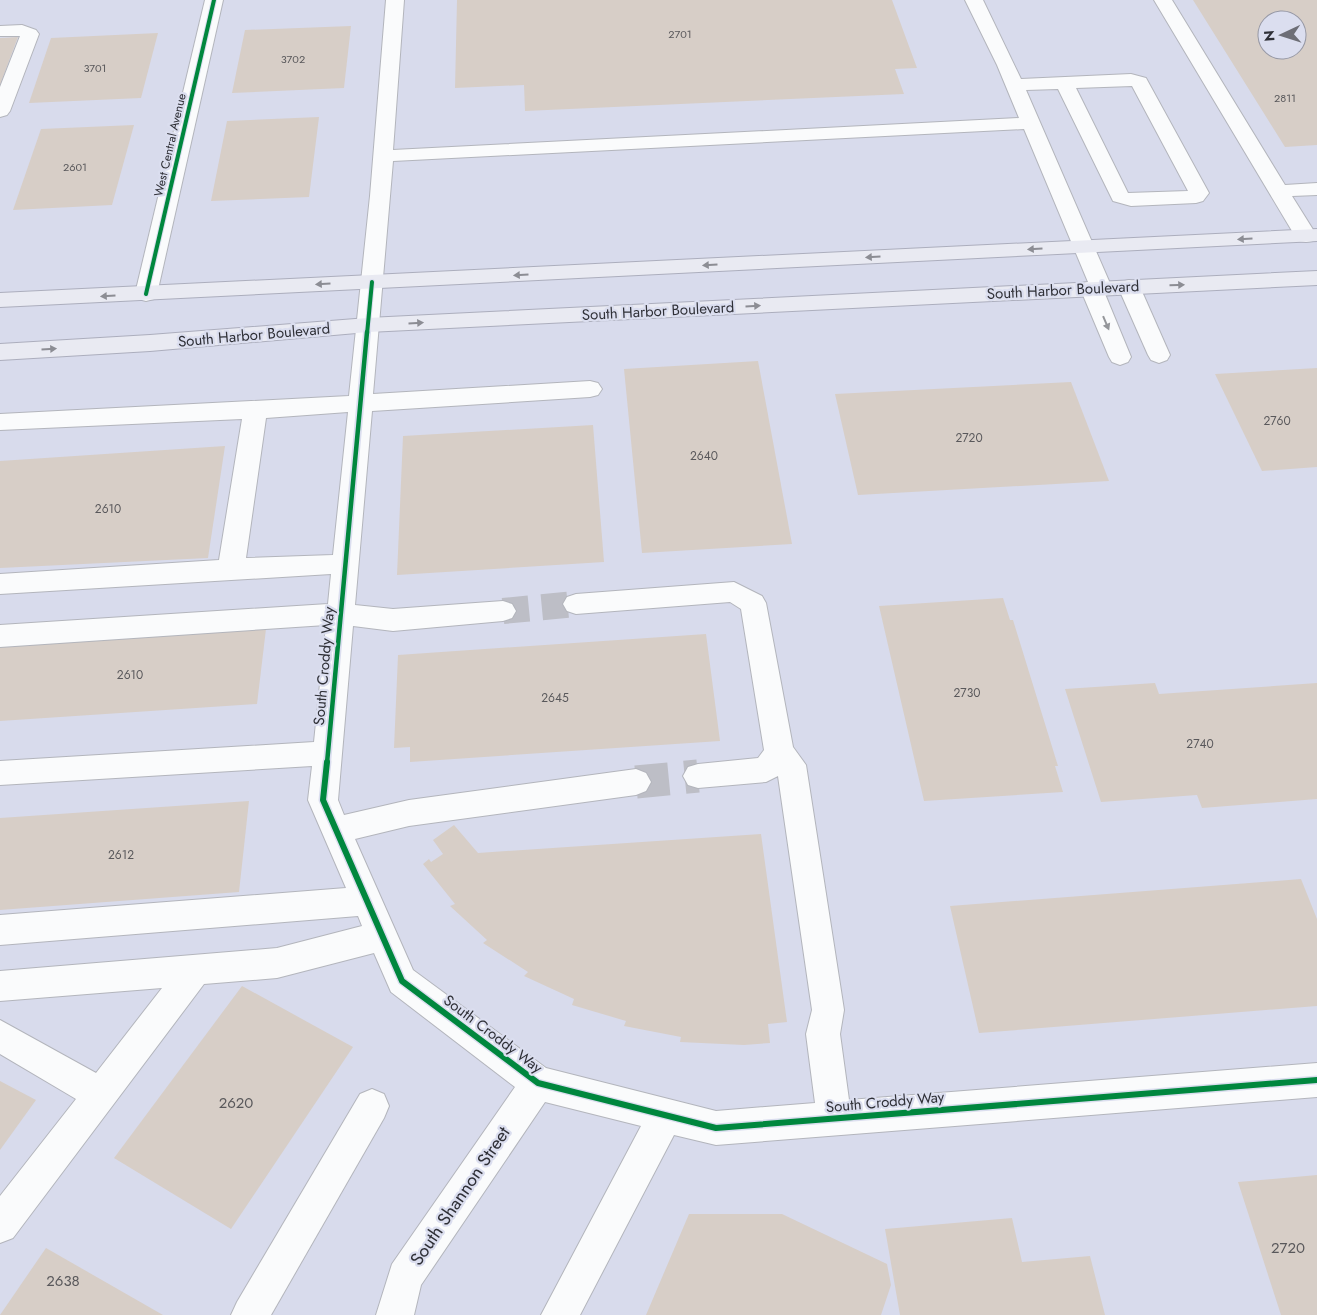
<svg xmlns="http://www.w3.org/2000/svg" width="1317" height="1315" font-family="Jost,sans-serif">
  <style>
    .built { fill: #d8dbec; fill-rule: evenodd }
    .building { fill: #d7cec7; fill-rule: evenodd }
    .lines { fill: none; stroke-linecap: round; stroke-linejoin: round }
    .minor-tunnel-far1 { stroke: #bdbec6; stroke-width: 26; stroke-dasharray: 26 13; stroke-linecap: butt }
    .minor-tunnel { stroke: #bdbec6; stroke-width: 33; stroke-dasharray: 33 16; stroke-linecap: butt }
    .minor-casing { stroke: #b3b5bc; stroke-width: 2 }
    .major-casing { stroke: #acaebd; stroke-width: 2 }
    .minor { fill: #fafbfc; fill-rule: evenodd }
    .major { fill: #e9eaf2; fill-rule: evenodd }
    .cycleway-far2-casing { stroke: #dbdeef; stroke-width: 6 }
    .cycleway-far1-casing { stroke: #dbdeef; stroke-width: 8 }
    .cycleway-casing { stroke: #dbdeef; stroke-width: 9 }
    .cycleway-far2 { stroke: #00873e; stroke-width: 4 }
    .cycleway-far1 { stroke: #00873e; stroke-width: 4.5 }
    .cycleway { stroke: #00873e; stroke-width: 6 }
    .oneway { fill: #8c8d94 }
    .oneway2 { fill: #94969a }
    .labels { text-anchor: middle; dominant-baseline: central; stroke-width: 4.5; stroke-linejoin: round; paint-order: stroke }
    .far-number-label { font-size: 11px; fill: #59585b }
    .far-street-label { font-size: 12px; fill: #2f3037; stroke: #dbdeef }
    .number-label { font-size: 12px; fill: #59585b }
    .street-label { font-size: 15px; fill: #2f3037; stroke: #dbdeef }
    .near-number-label { font-size: 15px; fill: #59585b }
    .near-street-label { font-size: 18px; fill: #2f3037; stroke: #dbdeef }
  </style>
  <rect width="100%" height="100%" fill="#e0e2ea"/>
  <path class="built" d="M0,0H1317V1315H0ZM1267,20H1297V50H1267Z"/>
  <g class="building">
    <path d="M457,0H892L917,68L895,69L904,94L525,111L524,85L455,88Z"/>
    <path d="M1193,0H1317V145L1285,147ZM1267,20H1297V50H1267Z"/>
    <path d="M351,26L344,88L232,93L245,30Z"/>
    <path d="M158,33L141,98L29,103L51,38Z"/>
    <path d="M18,37L0,85V38Z"/>
    <path d="M319,117L309,197L211,201L227,121Z"/>
    <path d="M134,125L112,205L13,210L41,129Z"/>
    <path d="M758,361L792,544L642,553L624,369Z"/>
    <path d="M1317,368V467L1262,471L1215,374Z"/>
    <path d="M1071,382L1109,481L858,495L835,394Z"/>
    <path d="M593,425L604,562L397,575L403,436Z"/>
    <path d="M225,446L208,558L0,568V461Z"/>
    <path d="M1003,598L1010,620H1013L1058,766H1055L1063,792L924,801L879,606Z"/>
    <path d="M266,629L257,704L0,721V646Z"/>
    <path d="M706,634L720,741L410,762V747L394,748L398,655Z"/>
    <path d="M1155,683L1159,694L1317,683V799L1202,808L1197,795L1101,802L1065,689Z"/>
    <path d="M249,801L239,892L0,910V818Z"/>
    <path d="M454,825L478,853L761,834L787,1022L768,1024L770,1043L744,1045L680,1042L681,1037L624,1026L626,1021L572,1005L574,999L524,976L528,972L483,943L487,940L450,906L455,904L423,864L429,859L431,862L443,854L433,840Z"/>
    <path d="M1301,879L1317,919V1006L979,1033L950,906Z"/>
    <path d="M242,986L353,1047L231,1229L114,1158Z"/>
    <path d="M0,1081L36,1100L0,1150Z"/>
    <path d="M1317,1175V1315H1281L1238,1182Z"/>
    <path d="M689,1214H782L887,1264L891,1285L881,1315H646Z"/>
    <path d="M1012,1218L1022,1262L1090,1256L1105,1315H900L885,1229Z"/>
    <path d="M46,1248L163,1315H0Z"/>
  </g>
  <g class="lines">
    <path class="minor-tunnel-far1" d="M503,611L576,604"/>
    <path class="minor-tunnel" d="M636,782L698,776"/>
    <g class="minor-casing">
      <g id="minor">
        <path d="M205,0H223L157,294L154,299L146,301L138,299L135,294Z"/>
        <path d="M386,0H404L393,150L1019,118L997,65L965,0H983L1021,79L1131,74L1146,78L1209,193L1203,201L1196,203L1131,206L1113,201L1058,89L1026,90L1112,288L1109,293L1105,294L1131,357L1128,362L1120,365L1112,362L1109,357L1080,288L1083,283L1088,282L1024,129L393,161L373,394L590,381L598,383L602,389L598,395L590,397L372,411L355,605L393,609L503,601L512,604L516,611L512,618L503,621L393,631L353,626L338,800L344,815L409,800L636,769L646,773L651,782L646,791L636,795L409,826L355,839L413,970L546,1068L716,1111L815,1103L806,1034L812,1010L778,776L766,782L698,788L688,785L683,776L688,767L698,764L758,758L764,750L741,609L730,602L576,614L567,611L563,604L567,597L576,594L734,582L762,596L766,603L793,747L806,765L844,1010L840,1034L849,1100L1317,1063V1097L716,1145L674,1135L580,1315H541L641,1126L545,1102L421,1285L414,1315H376L392,1264L515,1087L391,992L374,953L277,978L204,984L13,1238L0,1243V1196L76,1099L0,1054V1020L96,1073L162,988L0,1001V971L277,948L362,926L358,916L0,945V915L346,888L308,800L312,766L0,785V761L314,742L326,625L0,647V625L328,604L331,574L0,594V574L219,560L242,419L0,430V414L349,396L370,196ZM1132,86L1188,191L1128,193L1076,88ZM348,412L333,555L246,558L266,418Z"/>
        <path d="M1154,0H1172L1285,185L1317,183V195L1292,196L1317,236L1313,241L1306,242L1299,241L1295,236Z"/>
        <path d="M22,25L36,30L39,34L10,111L7,115L0,117V87L20,36H0V26Z"/>
        <path d="M1129,280L1137,282L1140,287L1170,355L1167,360L1159,363L1151,360L1148,355L1118,287L1121,282Z"/>
        <path d="M372,1089L384,1094L389,1106L384,1118L271,1315H231L237,1302L360,1094Z"/>
      </g>
    </g>
    <g class="major-casing">
      <g id="major">
        <path d="M1317,229V241L0,307V293Z"/>
        <path d="M1317,271V285L368,332L150,351L0,360V344L150,335L368,318Z"/>
      </g>
    </g>
    <use href="#minor" class="minor"/>
    <use href="#major" class="major"/>
    <g class="cycleway-far2-casing">
      <g id="cycleway-far2">
        <path d="M146,294L214,0"/>
        <path d="M367,334L372,282"/>
      </g>
    </g>
    <g class="cycleway-far1-casing">
      <path id="cycleway-far1" d="M327,763L367,332"/>
    </g>
    <g class="cycleway-casing">
      <path id="cycleway" d="M327,762L323,800L402,981L538,1083L716,1128L1317,1080"/>
    </g>
    <use href="#cycleway-far2" class="cycleway-far2"/>
    <use href="#cycleway-far1" class="cycleway-far1"/>
    <use href="#cycleway" class="cycleway"/>
  </g>
  <defs><path id="oneway-solid" d="M-6-.8H1V-3.2L6.5 0L1 3.2V.8H-6Z" transform="scale(1.25)"/></defs>
  <g class="oneway">
    <use href="#oneway-solid" transform="translate(1245 239) rotate(177)"/>
    <use href="#oneway-solid" transform="translate(1035 249) rotate(177)"/>
    <use href="#oneway-solid" transform="translate(873 257) rotate(177)"/>
    <use href="#oneway-solid" transform="translate(710 265) rotate(177)"/>
    <use href="#oneway-solid" transform="translate(521 275) rotate(177)"/>
    <use href="#oneway-solid" transform="translate(323 284) rotate(177)"/>
    <use href="#oneway-solid" transform="translate(1177 285) rotate(-2)"/>
    <use href="#oneway-solid" transform="translate(108 296) rotate(177)"/>
    <use href="#oneway-solid" transform="translate(753 306) rotate(-3)"/>
    <use href="#oneway-solid" transform="translate(416 323) rotate(-3)"/>
    <use href="#oneway-solid" transform="translate(49 349) rotate(-3)"/>
  </g>
  <use class="oneway2" href="#oneway-solid" transform="translate(1106 323) rotate(67)"/>
  <g class="labels">
    <g class="far-number-label">
      <text x="680" y="34">2701</text>
      <text x="293" y="59">3702</text>
      <text x="95" y="68">3701</text>
      <text x="1285" y="98">2811</text>
      <text x="75" y="167">2601</text>
    </g>
    <g class="far-street-label">
      <text transform="translate(170 145) rotate(-77)">West Central Avenue</text>
    </g>
    <g class="number-label">
      <text x="1277" y="421">2760</text>
      <text x="969" y="438">2720</text>
      <text x="704" y="456">2640</text>
      <text x="108" y="509">2610</text>
      <text x="130" y="675">2610</text>
      <text x="967" y="693">2730</text>
      <text x="555" y="698">2645</text>
      <text x="1200" y="744">2740</text>
      <text x="121" y="855">2612</text>
    </g>
    <g class="street-label">
      <text transform="translate(1063 290) rotate(-3)">South Harbor Boulevard</text>
      <text transform="translate(658 311) rotate(-3)">South Harbor Boulevard</text>
      <text transform="translate(254 335) rotate(-5)">South Harbor Boulevard</text>
      <text transform="translate(324 666) rotate(-85)">South Croddy Way</text>
      <text transform="translate(493 1034) rotate(37)">South Croddy Way</text>
      <text transform="translate(885 1102) rotate(-5)">South Croddy Way</text>
    </g>
    <g class="near-number-label">
      <text x="236" y="1103">2620</text>
      <text x="1288" y="1248">2720</text>
      <text x="63" y="1281">2638</text>
    </g>
    <g class="near-street-label">
      <text transform="translate(460 1196) rotate(-56)">South Shannon Street</text>
    </g>
  </g>
  <g transform="translate(1282 35) rotate(266)"><circle r="24" fill="#dbdeef" stroke="#9698a5"/>
  <path d="M0-4L9 19L0 12L-9 19Z" fill="#6d6e76"/>
  <text y="-8" font-size="14" font-weight="bold" text-anchor="middle" fill="#2f3037">N</text>
  </g>
</svg>
